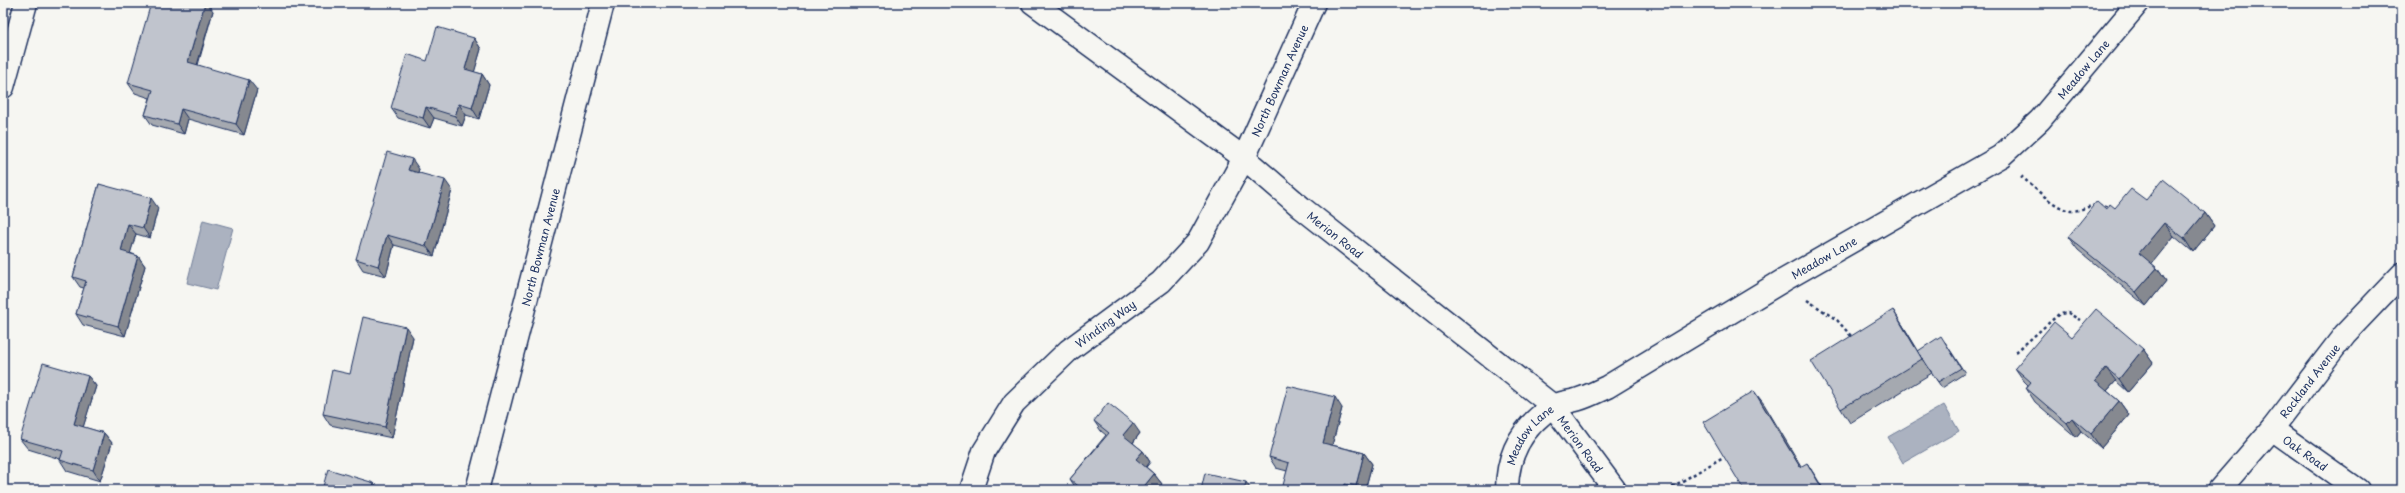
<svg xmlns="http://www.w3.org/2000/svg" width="2405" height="493" font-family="'Playpen Sans',sans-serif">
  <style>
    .water { fill: #abb2c0; stroke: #717e99 }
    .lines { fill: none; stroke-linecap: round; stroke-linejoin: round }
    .street-casing { stroke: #1b2f5e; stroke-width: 25 }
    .secondary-casing { stroke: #1b2f5e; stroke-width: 25 }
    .path { stroke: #1b2f5e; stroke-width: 2.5; stroke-dasharray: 3 3; stroke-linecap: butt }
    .street { stroke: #f6f6f2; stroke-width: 22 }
    .secondary { stroke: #f6f6f2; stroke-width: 22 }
    .wall { fill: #a5a9b0; stroke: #1b2f5e }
    .shaded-wall { fill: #868990; stroke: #1b2f5e }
    .building { fill: #c0c4cd; stroke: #1b2f5e }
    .labels { text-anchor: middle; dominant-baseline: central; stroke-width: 3.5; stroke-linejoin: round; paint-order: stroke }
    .street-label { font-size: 11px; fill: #1b2f5e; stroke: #f6f6f2 }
  </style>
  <rect width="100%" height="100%" fill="#f6f6f2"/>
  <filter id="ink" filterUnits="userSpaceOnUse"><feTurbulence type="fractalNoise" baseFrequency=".025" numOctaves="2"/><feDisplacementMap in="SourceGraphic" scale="8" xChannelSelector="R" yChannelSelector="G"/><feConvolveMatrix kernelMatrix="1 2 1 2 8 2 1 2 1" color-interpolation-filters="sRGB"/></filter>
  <g filter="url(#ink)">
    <g class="water">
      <path d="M203,220L233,228L216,290L187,283Z"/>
      <path d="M1944,405L1959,431L1903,463L1888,437Z"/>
    </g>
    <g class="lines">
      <g class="street-casing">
        <g id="street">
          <path d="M3,87L26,3"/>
          <path id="s1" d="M2272,429L2358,490"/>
          <path id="s2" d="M477,490L603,3"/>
          <path id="s3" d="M1507,490C1507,454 1522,427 1552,407C1559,402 1571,402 1579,399C1589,396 1598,391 1607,387L1784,280L2001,156L2040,120L2138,3"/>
          <path id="s4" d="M2219,490L2272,429L2345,334L2402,274"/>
        </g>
      </g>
      <g class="secondary-casing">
        <g id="secondary">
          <path id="s5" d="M1033,3L1244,158L1302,208L1553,406L1615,490"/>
          <path id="s6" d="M971,490L984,451L1014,403L1069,350L1161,282L1198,242L1244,158L1314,3"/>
        </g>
      </g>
      <g class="path">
        <path d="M2021,176C2031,185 2058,211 2072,211C2088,210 2093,200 2111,208"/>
        <path d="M1807,300L1837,320L1852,337"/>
        <path d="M2016,352L2059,314L2068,313L2080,320"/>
        <path d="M1667,490L1725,456"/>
      </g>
      <use href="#street" class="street"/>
      <use href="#secondary" class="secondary"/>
    </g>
    <g class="wall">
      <path d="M213,11L198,65L257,90L244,135L188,119L184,134L152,125L145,115L150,98L135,93L128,83Z"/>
      <path d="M474,38L481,49L474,72L482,74L489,85L479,119L466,115L462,126L434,118L430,128L398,118L391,108L427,61Z"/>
      <path d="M419,169L418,172L452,190L434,256L394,245L386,276L363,270L356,259Z"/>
      <path d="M99,184L158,208L150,238L136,234L130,253L138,256L145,266L125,336L83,325L76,314L84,288L80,287L73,277Z"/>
      <path d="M2146,200L2205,213L2214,226L2193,252L2174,236L2151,263L2157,268L2166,281L2146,306L2078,250L2068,237L2106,209L2115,208Z"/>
      <path d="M1902,324L1918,351L1945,342L1965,373L1942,388L1932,373L1850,423L1841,409Z"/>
      <path d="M413,337L392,438L330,425L323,414Z"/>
      <path d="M2072,337L2143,349L2153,363L2128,392L2116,381L2107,391L2119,401L2129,415L2101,448L2081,431L2076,437L2035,402L2026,388L2028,385L2024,381L2015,368Z"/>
      <path d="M88,376L96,386L83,427L104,433L112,443L100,481L67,471L60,460V459L28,449L20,439Z"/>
      <path d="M1342,408L1332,445L1364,453L1372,464L1365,490H1283L1287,471L1276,468L1269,457Z"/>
      <path d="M1094,421L1140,433L1133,443L1143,451L1150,462L1146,467L1154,474L1162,484L1157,490H1077L1070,479L1106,435L1101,431Z"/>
    </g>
    <g class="shaded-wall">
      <path d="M205,3H207L213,11L195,72L188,62Z"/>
      <path d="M474,38L481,49L472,80L465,69Z"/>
      <path d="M482,74L489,85L479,119L472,108Z"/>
      <path d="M249,80L257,90L244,135L236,124Z"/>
      <path d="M459,104L466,115L462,126L455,116Z"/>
      <path d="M426,107L434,118L430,128L423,118Z"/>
      <path d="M181,109L188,119L184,134L177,124Z"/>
      <path d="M412,159L419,169L416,180L408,170Z"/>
      <path d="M445,180L452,190L434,256L426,246Z"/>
      <path d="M151,198L158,208L150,238L143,228Z"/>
      <path d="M2205,213L2214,226L2193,252L2184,238Z"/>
      <path d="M2164,223L2174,236L2149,267L2139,253Z"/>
      <path d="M128,224L136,234L128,261L121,251Z"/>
      <path d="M387,235L394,245L386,276L378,266Z"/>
      <path d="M138,256L145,266L125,336L118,326Z"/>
      <path d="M2157,268L2166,281L2146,306L2136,292Z"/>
      <path d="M1893,310L1902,324L1932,373L1922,359Z"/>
      <path d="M406,327L413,337L392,438L385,427Z"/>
      <path d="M2143,349L2153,363L2128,392L2119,379Z"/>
      <path d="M2106,368L2116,381L2104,394L2095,381Z"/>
      <path d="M88,376L96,386L81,434L74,424Z"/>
      <path d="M1754,391L1764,404L1810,481L1800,467Z"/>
      <path d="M1335,397L1342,408L1330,453L1323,443Z"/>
      <path d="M2119,401L2129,415L2101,448L2091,434Z"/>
      <path d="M2072,418L2081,431L2076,437L2067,423Z"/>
      <path d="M1133,423L1140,433L1131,445L1123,435Z"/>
      <path d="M104,433L112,443L100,481L93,470Z"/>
      <path d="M1143,451L1150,462L1144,470L1136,459Z"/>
      <path d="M1364,453L1372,464L1365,490H1358L1356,486Z"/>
      <path d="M1807,463L1816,477L1824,490H1823Z"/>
      <path d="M1154,474L1162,484L1157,490H1141Z"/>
      <path d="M1246,482L1250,488V490H1244Z"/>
      <path d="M374,483L380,490H372Z"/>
      <path d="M1345,484L1349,490H1343Z"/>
    </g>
    <g class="building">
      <path d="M151,3H205L188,62L249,80L236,124L181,109L177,124L145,115L153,90L128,83Z"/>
      <path d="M437,27L474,38L465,69L482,74L472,108L459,104L455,116L426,107L423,118L391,108L407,54L427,61Z"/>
      <path d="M387,152L412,159L408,170L445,180L426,246L387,235L378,266L356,259Z"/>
      <path d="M2163,179L2205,213L2184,238L2164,223L2139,253L2157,268L2136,292L2068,237L2097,201L2106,209L2110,204L2115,208L2131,189L2146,200Z"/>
      <path d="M99,184L151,198L143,228L128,224L121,251L138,256L118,326L76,314L86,281L73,277Z"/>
      <path d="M2096,309L2143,349L2119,379L2106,368L2095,381L2119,401L2091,434L2072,418L2067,423L2026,388L2031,382L2015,368L2054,322L2072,337Z"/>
      <path d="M1893,310L1922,359L1841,409L1811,361Z"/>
      <path d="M363,317L406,327L385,427L323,414L332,370L350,374Z"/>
      <path d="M1941,336L1961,368L1938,382L1918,351Z"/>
      <path d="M43,363L88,376L74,424L104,433L93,470L60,460L63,451L20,439Z"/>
      <path d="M1288,386L1335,397L1323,443L1364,453L1356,486L1345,484L1343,490H1284L1282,489L1289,463L1269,457Z"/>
      <path d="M1754,391L1800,467L1807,463L1823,490H1744L1703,422Z"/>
      <path d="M1108,403L1133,423L1123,435L1143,451L1136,459L1154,474L1141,490H1083L1070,479L1109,433L1094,421Z"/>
      <path d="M328,469L374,483L372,490H322Z"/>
      <path d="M1205,473L1246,482L1244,490H1201Z"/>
    </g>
  </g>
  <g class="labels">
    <g class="street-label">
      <text stroke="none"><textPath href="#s3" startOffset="734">Meadow Lane</textPath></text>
      <text stroke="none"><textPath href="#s6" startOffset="524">North Bowman Avenue</textPath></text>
      <text stroke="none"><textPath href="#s5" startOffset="381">Merion Road</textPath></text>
      <text stroke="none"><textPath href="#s2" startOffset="251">North Bowman Avenue</textPath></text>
      <text stroke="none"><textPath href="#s3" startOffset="410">Meadow Lane</textPath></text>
      <text stroke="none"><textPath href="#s6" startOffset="219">Winding Way</textPath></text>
      <text stroke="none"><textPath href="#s4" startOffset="142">Rockland Avenue</textPath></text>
      <text stroke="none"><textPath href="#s3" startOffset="62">Meadow Lane</textPath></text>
      <text stroke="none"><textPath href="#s5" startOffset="705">Merion Road</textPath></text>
      <text stroke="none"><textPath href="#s1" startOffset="41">Oak Road</textPath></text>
    </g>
  </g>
  <rect width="2405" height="493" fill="none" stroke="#f6f6f2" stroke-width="16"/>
  <rect x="8" y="8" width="2389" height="477" fill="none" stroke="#1b2f5e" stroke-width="1.5" filter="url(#ink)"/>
</svg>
